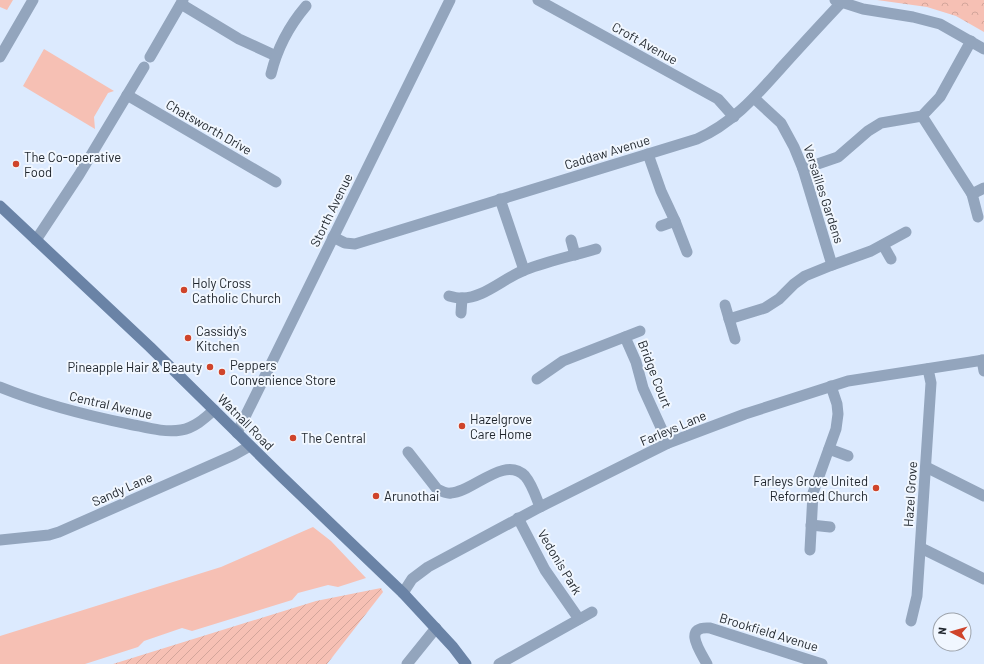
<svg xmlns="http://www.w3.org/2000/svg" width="984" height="664" font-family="Barlow,sans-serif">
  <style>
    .grass { fill: #f6c0b4 }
    .park { fill: url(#park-crowns) }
    .garden { fill: url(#garden-furrows) }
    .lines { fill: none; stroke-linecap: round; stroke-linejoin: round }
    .minor { stroke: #93a5bd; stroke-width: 11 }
    .tertiary { stroke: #93a5bd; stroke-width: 11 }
    .secondary { stroke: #6a83a6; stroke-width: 11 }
    .poi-dot { fill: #cf442b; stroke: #f1f7ff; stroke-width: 1.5 }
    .labels { text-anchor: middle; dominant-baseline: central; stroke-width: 4; stroke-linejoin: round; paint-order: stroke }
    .street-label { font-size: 13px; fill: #1f252c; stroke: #f1f7ff }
    .poi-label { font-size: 13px; fill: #1f252c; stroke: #f1f7ff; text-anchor: start }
  </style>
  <defs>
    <pattern id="park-crowns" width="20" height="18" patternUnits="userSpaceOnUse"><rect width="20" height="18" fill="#f6c0b4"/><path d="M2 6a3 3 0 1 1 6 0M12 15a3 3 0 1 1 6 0" fill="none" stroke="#d2a59b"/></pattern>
    <pattern id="garden-furrows" width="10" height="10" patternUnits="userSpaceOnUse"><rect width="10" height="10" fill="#f6c0b4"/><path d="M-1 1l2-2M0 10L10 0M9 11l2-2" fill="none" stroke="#d2a59b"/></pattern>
  </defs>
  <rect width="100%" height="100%" fill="#dceafe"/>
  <g class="grass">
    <path d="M0,0H13L7,10L0,7Z"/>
    <path d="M44,49L114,91L108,93L94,117L95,129L23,86Z"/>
    <path d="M313,527L331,541L366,578L338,587L328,585L298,593L292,600L192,631L182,628L144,641L138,647L85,664H0V636L221,567Z"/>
  </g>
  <path class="park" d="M877,0H984V32L956,16L927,7Z"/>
  <path class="garden" d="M381,588L383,592L327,664H113L316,601Z"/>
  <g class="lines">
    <g class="minor">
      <path d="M538,0L718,99L734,117"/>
      <path d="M181,4L239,39L276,56"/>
      <path d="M0,57L33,0"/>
      <path d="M150,57L183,0"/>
      <path d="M271,74C277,49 289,26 306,6"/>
      <path d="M127,95L276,182"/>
      <path d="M754,98L781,123L794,147L803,169L832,265L871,251L906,232"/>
      <path d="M922,116L972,194L984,188"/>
      <path d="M648,154L661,191L675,221L687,252"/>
      <path d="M803,169L838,157L868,131L881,123L922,116L940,97L971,41"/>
      <path d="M972,194L978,217"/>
      <path d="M500,199L524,270"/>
      <path d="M661,226L675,221"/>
      <path d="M333,237L345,243L355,244L697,139C732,124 756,96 781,68C801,46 821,24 842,2"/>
      <path d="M36,240L79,175L144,67"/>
      <path d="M571,240L575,255"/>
      <path d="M883,245L891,259"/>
      <path d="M449,296C453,297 457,298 461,298C483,299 505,277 525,270C548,261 572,256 596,249"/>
      <path d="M725,305L735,339"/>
      <path d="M461,313L462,298"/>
      <path d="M729,319L765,308L779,299L794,284L805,276L832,265"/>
      <path d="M625,337L636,362L643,388L668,443"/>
      <path d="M982,360L984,371"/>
      <path d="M537,379L563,361L640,331"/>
      <path d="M237,433L450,0"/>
      <path d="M829,449L848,456"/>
      <path d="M408,452L437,489C441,491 446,494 451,493C473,492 504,455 525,476C532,484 536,497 540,507"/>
      <path d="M926,467L984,496"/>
      <path d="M518,518L545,570L579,619"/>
      <path d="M811,525L830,527"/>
      <path d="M921,548L984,579"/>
      <path d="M810,550L813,493L836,429L838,414L837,404L831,386"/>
      <path d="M911,621L917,596L931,383L928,369"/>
      <path d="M407,664L436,628"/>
      <path d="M499,664L592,612"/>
      <path d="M707,664C700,651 682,626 710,628L822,664"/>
    </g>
    <g class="tertiary">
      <path d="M835,0L863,9L913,17L940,24L984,49"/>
      <path d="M0,387C42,404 85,415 129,424C145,427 164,433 181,430C194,428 204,419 214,410"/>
      <path d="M0,540L49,535L59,532L234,455L250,446"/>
      <path d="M403,593L412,579L428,567L540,507L668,443L745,414L848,381L984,360"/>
    </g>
    <path class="secondary" d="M0,206L150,347L281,476L403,593L453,647L466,664"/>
  </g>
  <g class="poi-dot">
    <circle cx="16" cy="164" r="4"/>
    <circle cx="184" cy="290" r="4"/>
    <circle cx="188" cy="338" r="4"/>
    <circle cx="210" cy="367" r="4"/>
    <circle cx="222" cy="372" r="4"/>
    <circle cx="462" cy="426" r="4"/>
    <circle cx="293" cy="438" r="4"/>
    <circle cx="876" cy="488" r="4"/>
    <circle cx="376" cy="496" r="4"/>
  </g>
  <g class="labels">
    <g class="street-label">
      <text transform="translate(645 43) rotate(29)">Croft Avenue</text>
      <text transform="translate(209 127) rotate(30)">Chatsworth Drive</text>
      <text transform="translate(607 152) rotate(-17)">Caddaw Avenue</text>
      <text transform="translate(824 194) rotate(72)">Versailles Gardens</text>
      <text transform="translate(331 210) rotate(-64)">Storth Avenue</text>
      <text transform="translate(655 374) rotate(69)">Bridge Court</text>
      <text transform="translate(111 405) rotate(13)">Central Avenue</text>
      <text transform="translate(246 422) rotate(45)">Watnall Road</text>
      <text transform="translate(673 428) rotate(-23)">Farleys Lane</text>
      <text transform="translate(122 489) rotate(-24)">Sandy Lane</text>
      <text transform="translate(910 494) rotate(-86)">Hazel Grove</text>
      <text transform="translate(560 562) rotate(59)">Vedonis Park</text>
      <text transform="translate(769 632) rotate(17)">Brookfield Avenue</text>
    </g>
    <g class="poi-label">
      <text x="24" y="157">The Co-operative<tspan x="24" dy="15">Food</tspan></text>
      <text x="192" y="283">Holy Cross<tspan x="192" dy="15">Catholic Church</tspan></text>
      <text x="196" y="331">Cassidy's<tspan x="196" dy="15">Kitchen</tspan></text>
      <text x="230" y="365">Peppers<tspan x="230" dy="15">Convenience Store</tspan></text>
      <text x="202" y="367" text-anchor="end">Pineapple Hair &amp; Beauty</text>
      <text x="470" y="419">Hazelgrove<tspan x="470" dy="15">Care Home</tspan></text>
      <text x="301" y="438">The Central</text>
      <text x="868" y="481" text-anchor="end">Farleys Grove United<tspan x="868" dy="15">Reformed Church</tspan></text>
      <text x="384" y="496">Arunothai</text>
    </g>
  </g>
  <g transform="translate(952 632) rotate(276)"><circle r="19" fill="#f1f7ff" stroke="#9da3ab"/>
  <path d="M0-3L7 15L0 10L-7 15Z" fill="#cf442b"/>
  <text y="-6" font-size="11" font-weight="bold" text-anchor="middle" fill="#1f252c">N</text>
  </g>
</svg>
